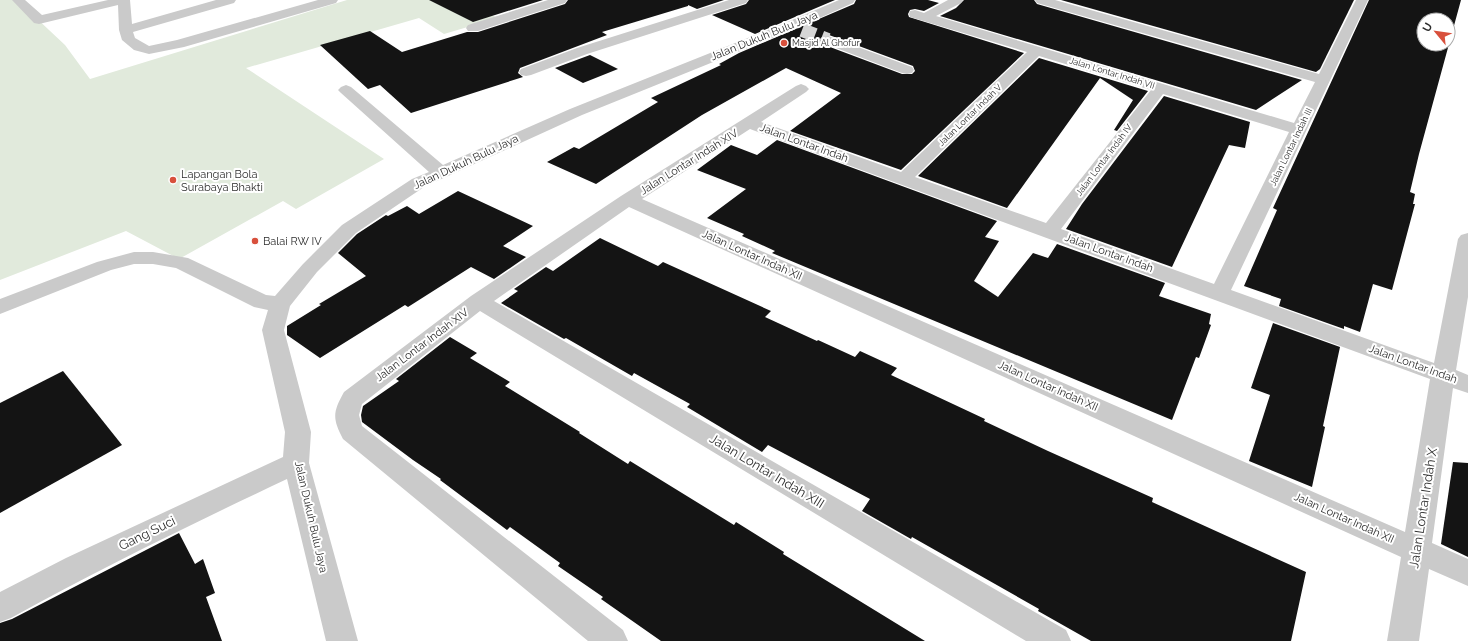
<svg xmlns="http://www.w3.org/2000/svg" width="1468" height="641" font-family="Raleway,sans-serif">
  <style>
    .green { fill: #e1eadc }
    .building { fill: #141414; fill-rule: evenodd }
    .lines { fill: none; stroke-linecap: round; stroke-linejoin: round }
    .minor-tunnel { stroke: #d5d5d5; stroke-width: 14; stroke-dasharray: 14 7; stroke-linecap: butt }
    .minor { fill: #cacaca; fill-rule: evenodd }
    .poi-dot { fill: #d8503c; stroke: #fff; stroke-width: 1.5 }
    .labels { text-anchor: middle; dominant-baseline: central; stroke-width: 4; stroke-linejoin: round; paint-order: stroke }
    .far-poi-label { font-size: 9px; fill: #2d2d2d; stroke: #fff; text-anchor: start }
    .far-street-label { font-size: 9px; fill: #2d2d2d; stroke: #fff }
    .street-label { font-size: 11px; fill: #2d2d2d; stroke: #fff }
    .poi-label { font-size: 11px; fill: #2d2d2d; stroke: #fff; text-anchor: start }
    .near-street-label { font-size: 13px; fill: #2d2d2d; stroke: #fff }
  </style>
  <rect width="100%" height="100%" fill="#fff"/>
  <path class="green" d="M0,0H17L65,45L90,79L347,0H459L498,18L444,34L419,18L246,68L384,159L296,209L283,201L179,259L126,231L0,280Z"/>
  <g class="building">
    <path d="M429,0H543L473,22Z"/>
    <path d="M568,0H724L697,9L688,5V6L602,32L607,35L520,68L518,73L523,77L411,113L380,85L368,89L320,45L370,31L402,52L467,32H478L565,4Z"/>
    <path d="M749,0H835L755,34L712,15L746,4Z"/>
    <path d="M856,0H928L939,3L924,11L915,9L910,10L908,14L909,17L1024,53L901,170L790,131L841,93L786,68L702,115L596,184L547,162L574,147L579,149L658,102L651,98L721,65L719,64L739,53L854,4ZM829,35L913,66L915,71L912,74H902L822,44L820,39L823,36Z"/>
    <path d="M964,0H1034L1037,4L1302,80L1256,110L940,16L956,8Z"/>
    <path d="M1061,0H1354L1320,69L1316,72Z"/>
    <path d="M1369,0H1461L1419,154L1410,192L1415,194L1413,204H1415L1392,290L1373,284L1360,332L1344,326V329L1279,306L1281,299L1244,286L1277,210L1273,208ZM1424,20H1448V44H1424Z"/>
    <path d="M590,55L618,69L583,83L555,68Z"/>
    <path d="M1039,58L1148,91L1117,131L1114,130L1133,100L1100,78L1007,208L918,176Z"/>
    <path d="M1164,96L1250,122L1245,148L1229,145L1172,267L1066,229L1082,204Z"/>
    <path d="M777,140L997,221L985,237L999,241L974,281L998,297L1033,253L1048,258L1057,244L1165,283L1159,296L1211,314L1209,324L1211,325L1199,358L1196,357L1172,420L772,253L775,251L742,236L744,234L707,218L746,189L697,170L731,145L757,155Z"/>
    <path d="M458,191L533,226L503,246L526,257L494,279L471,267L408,307L405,305L320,358L287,335V326L321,305L319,304L366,276L338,253L357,234L386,215L388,216L407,206L419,214Z"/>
    <path d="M600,238L658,266L663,262L771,311L765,317L817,341L818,340L855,357L860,351L897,368L891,375L985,419L984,421L1048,451L1153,498L1152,502L1306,572L1291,641H1091L1038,611L1039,609L912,537L911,539L862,511L870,499L768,445L762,452L687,407L690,404L634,373L632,376L566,338L564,339L501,303L518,291L514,289L546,267L553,271Z"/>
    <path d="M1273,323L1340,347L1323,426L1325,427L1312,487L1249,461L1270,395L1251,388Z"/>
    <path d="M450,337L477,353L470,358L510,382L505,386L580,432L579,433L628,464L630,461L734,525L736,522L784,552L783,554L925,641H661L601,599L603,597L558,566L560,563L510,527L507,530L440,480L441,479L413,460L362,422L361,415L363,406L399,381L396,379Z"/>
    <path d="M63,371L122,445L0,513V403Z"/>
    <path d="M1453,462L1468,463V557L1441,544Z"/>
    <path d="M179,533L195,564L203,559L215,593L206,597L222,641H0V623L12,619Z"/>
  </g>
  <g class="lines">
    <path class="minor-tunnel" d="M802,30L828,40"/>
    <g class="minor">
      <path d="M12,0H25L42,15L108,0H130L132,24L216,0H236L234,3L133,32L135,38L149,46L177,40L318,0H338L336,3L184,47L149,54L134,50L122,40L119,30L118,5L39,24L34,23Z"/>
      <path d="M548,0H567L565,3L478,31H468L466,28L468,25Z"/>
      <path d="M729,0H748L746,3L587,54L531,75L526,76L521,75L519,72L521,69L577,48Z"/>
      <path d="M839,0H855L853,3L795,29L582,115L424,187L356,233L317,272L290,306L284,330L311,432L309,463L358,641H326L287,479C194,523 101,568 11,618L0,622V592L66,558L283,457L285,432L262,330L268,310L254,307L176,268L153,264H134L111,270L0,314V299L97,262L134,252H153L188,258L266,295L275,296L303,264L342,225L412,179L429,172L341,93L338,90L341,87L346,85L351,87L443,165L570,109L785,23Z"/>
      <path d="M948,0H963L961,3L936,16L1294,123L1315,82L1037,3L1035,0H1055L1319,74L1356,0H1368L1231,290L1434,363L1458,239L1461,235L1468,233V297L1456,370L1468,375V393L1453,388L1432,543L1468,559V586L1429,569L1419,641H1387L1401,557L629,207L494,301L1066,630L1071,641H1026L480,311L362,404L359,415L362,426L623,630L628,641H588L343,439C332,418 333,412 344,392L471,296L621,196L796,86L801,84L806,86L809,89L806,92L761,122L901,172L1027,52L910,17L909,14L910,11L915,10L924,13ZM1039,56L1151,90L1046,223L915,177ZM1163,94L1289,132L1214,284L1061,229ZM750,129L1430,379L1405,532L642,199Z"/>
      <path d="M828,36L912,67L914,70L912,73L907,74L902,73L823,43L821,40L823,37Z"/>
    </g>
  </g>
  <g class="poi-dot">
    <circle cx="784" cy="43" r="4"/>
    <circle cx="173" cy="180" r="4"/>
    <circle cx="255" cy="241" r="4"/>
  </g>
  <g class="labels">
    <g class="far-poi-label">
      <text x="792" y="43">Masjid Al Ghofur</text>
    </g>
    <g class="far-street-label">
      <text transform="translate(1112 73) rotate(17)">Jalan Lontar Indah VII</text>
      <text transform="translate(970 115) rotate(-44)">Jalan Lontar Indah V</text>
      <text transform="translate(1291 147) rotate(-64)">Jalan Lontar Indah III</text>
      <text transform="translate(1104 160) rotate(-53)">Jalan Lontar Indah IV</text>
    </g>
    <g class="street-label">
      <text transform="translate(764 36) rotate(-22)">Jalan Dukuh Bulu Jaya</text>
      <text transform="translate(804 143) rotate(20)">Jalan Lontar Indah</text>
      <text transform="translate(466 162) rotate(-25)">Jalan Dukuh Bulu Jaya</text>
      <text transform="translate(689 162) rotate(-32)">Jalan Lontar Indah XIV</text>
      <text transform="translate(1109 253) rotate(20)">Jalan Lontar Indah</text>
      <text transform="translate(752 255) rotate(24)">Jalan Lontar Indah XII</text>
      <text transform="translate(422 345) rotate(-37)">Jalan Lontar Indah XIV</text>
      <text transform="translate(1413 364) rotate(20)">Jalan Lontar Indah</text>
      <text transform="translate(1048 386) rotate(24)">Jalan Lontar Indah XII</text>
      <text transform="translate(311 517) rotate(77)">Jalan Dukuh Bulu Jaya</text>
      <text transform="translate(1344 518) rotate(24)">Jalan Lontar Indah XII</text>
    </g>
    <g class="poi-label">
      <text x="181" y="174">Lapangan Bola<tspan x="181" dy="13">Surabaya Bhakti</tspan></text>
      <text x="263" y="241">Balai RW IV</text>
    </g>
    <g class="near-street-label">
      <text transform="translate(767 471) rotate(31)">Jalan Lontar Indah XIII</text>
      <text transform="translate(1423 508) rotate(-81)">Jalan Lontar Indah X</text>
      <text transform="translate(147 533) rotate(-26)">Gang Suci</text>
    </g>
  </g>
  <g transform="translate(1436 32) rotate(299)"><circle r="19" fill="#ffffff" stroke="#ababab"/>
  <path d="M0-3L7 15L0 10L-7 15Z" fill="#d8503c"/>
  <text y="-6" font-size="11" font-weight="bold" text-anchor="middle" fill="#2d2d2d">U</text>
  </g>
</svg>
